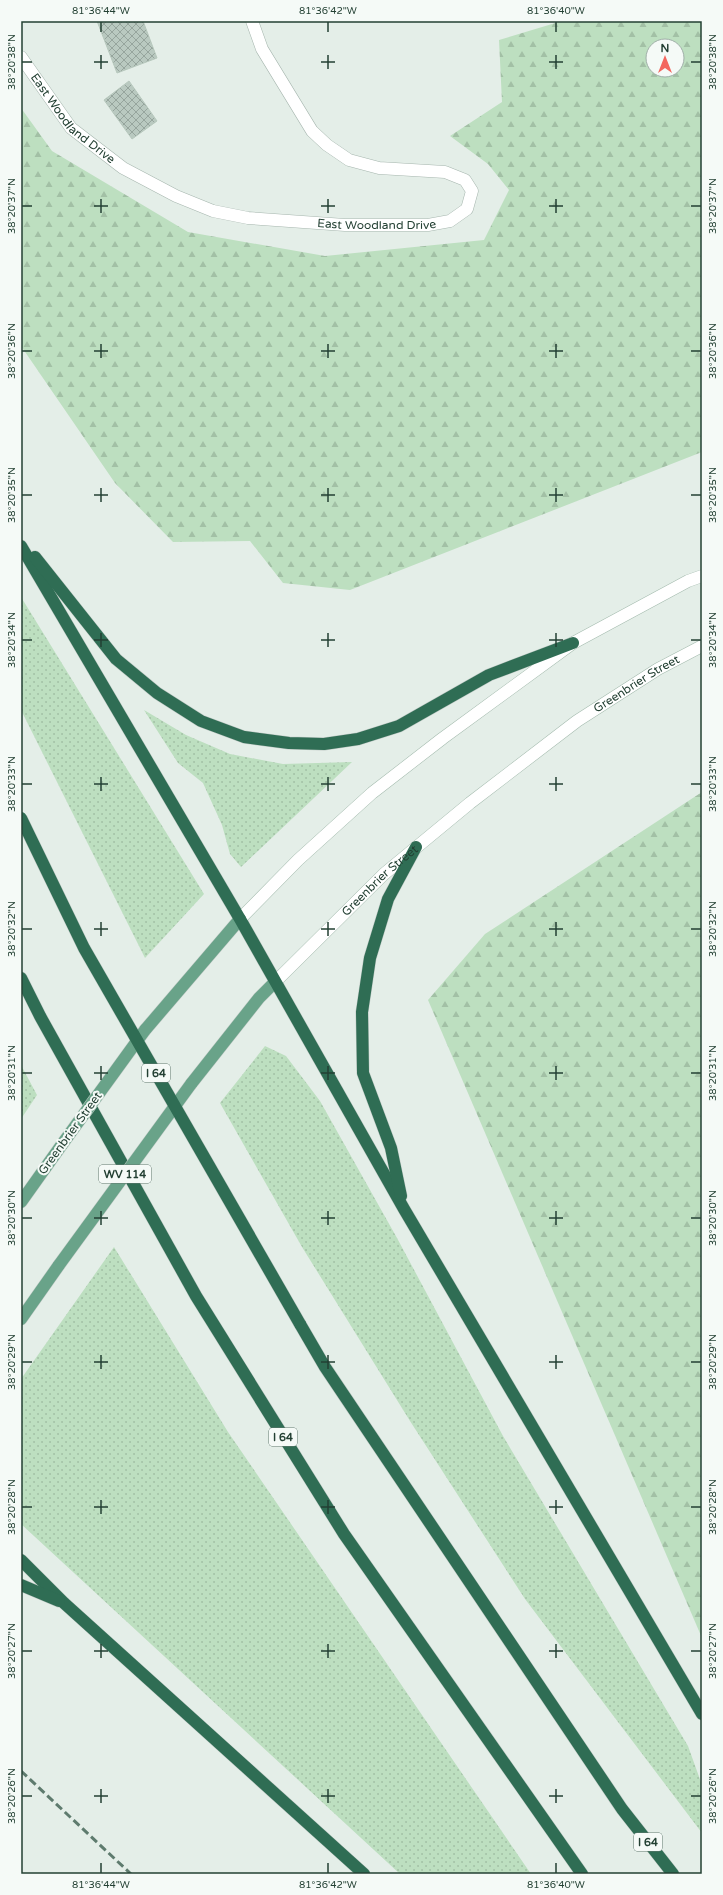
<svg xmlns="http://www.w3.org/2000/svg" width="723" height="1895" font-family="'Varela Round',sans-serif">
  <style>
    .grass { fill: url(#grass-dots) }
    .forest { fill: url(#forest-firs); fill-rule: evenodd }
    .building { fill: url(#building-cross-hatch); stroke: #b7c8bd }
    .lines { fill: none; stroke-linecap: round; stroke-linejoin: round }
    .minor-casing { stroke: #a6b6ae; stroke-width: 13 }
    .secondary-casing { stroke: #a3baad; stroke-width: 13 }
    .primary-casing { stroke: #c1cac6; stroke-width: 13 }
    .motorway-casing { stroke: #c1cac6; stroke-width: 13 }
    .minor { stroke: #fff; stroke-width: 12 }
    .secondary { stroke: #fff; stroke-width: 12 }
    .primary { stroke: #69a389; stroke-width: 12 }
    .motorway { stroke: #2f6d54; stroke-width: 12 }
    .rail { stroke: #5e7b6e; stroke-width: 3; stroke-dasharray: 8 4; stroke-linecap: butt }
    .primary-bridge-casing { stroke: #c1cac6; stroke-width: 13; stroke-linecap: butt }
    .motorway-bridge-casing { stroke: #c1cac6; stroke-width: 13; stroke-linecap: butt }
    .primary-bridge { stroke: #69a389; stroke-width: 12 }
    .motorway-bridge { stroke: #2f6d54; stroke-width: 12 }
    .ticks { fill: none; stroke: #234033; stroke-width: 1.5 }
    .labels { text-anchor: middle; dominant-baseline: central; stroke-width: 4; stroke-linejoin: round; paint-order: stroke }
    .shield { fill: #f5faf7; stroke: #62786e; stroke-width: 1 }
    .shield-label { font-size: 11px; font-weight: bold; fill: #234033 }
    .street-label { font-size: 12px; fill: #234033; stroke: #f5faf7 }
    .neatline { fill: none; stroke: #234033; stroke-width: 1.5 }
    .ticks-label { font-size: 10px; text-anchor: middle; fill: #234033 }
  </style>
  <defs>
    <pattern id="grass-dots" width="8" height="8" patternUnits="userSpaceOnUse"><rect width="8" height="8" fill="#bddfc0"/><path d="M2 2h.1M6 6h.1" fill="none" stroke="#a2c0a5" stroke-width="1.8" stroke-linecap="round"/></pattern>
    <pattern id="forest-firs" width="22" height="20" patternUnits="userSpaceOnUse"><rect width="22" height="20" fill="#bddfc0"/><path d="M5 1l3.5 6h-7zM16 11l3.5 6h-7z" fill="#a2c0a5"/></pattern>
    <pattern id="building-cross-hatch" width="8" height="8" patternUnits="userSpaceOnUse"><rect width="8" height="8" fill="#b9c9c0"/><path d="M0 0l8 8M0 8l8-8" fill="none" stroke="#96a59d"/></pattern>
  </defs>
  <rect width="100%" height="100%" fill="#e4eee8"/>
  <g class="grass">
    <path d="M21,597L204,894L145,958L21,710Z"/>
    <path d="M144,710L186,735L230,754L283,764L352,762L241,867L230,854L222,825L203,783L178,763Z"/>
    <path d="M265,1046L286,1056L320,1101L397,1238L503,1436L688,1746L702,1785V1833L525,1599L410,1421L302,1247L220,1103Z"/>
    <path d="M21,1065L37,1095L21,1119Z"/>
    <path d="M114,1247L228,1432L531,1874H400L21,1524V1379Z"/>
  </g>
  <g class="forest">
    <path d="M562,21H702V452L350,590L283,583L250,541L173,542L115,483L21,346V108L52,151L188,232L325,256L484,240L509,190L488,164L450,136L502,102L499,40ZM653,46H677V70H653Z"/>
    <path d="M702,792V1638L428,1000L485,934Z"/>
  </g>
  <g class="building">
    <path d="M97,21H143L157,58L117,73Z"/>
    <path d="M129,81L157,121L132,139L104,100Z"/>
  </g>
  <g class="lines">
    <g class="minor-casing">
      <g id="minor">
        <path id="s1" d="M21,57L71,128L123,168L176,196L213,211L248,218L345,225H428L450,221L467,209L472,191L465,180L445,172L379,168L349,160L327,145L312,131L262,49L252,21"/>
      </g>
    </g>
    <g class="secondary-casing">
      <g id="secondary">
        <path d="M240,919L298,860L372,793L443,738L573,643L688,581L702,576"/>
        <path id="s2" d="M275,982L384,874L470,803L577,721L658,669L702,646"/>
      </g>
    </g>
    <g class="primary-casing">
      <g id="primary">
        <path d="M145,1030L240,919"/>
        <path d="M191,1084L259,998L275,982"/>
        <path d="M21,1202L63,1143"/>
        <path d="M21,1319L59,1265"/>
      </g>
    </g>
    <g class="motorway-casing">
      <g id="motorway">
        <path d="M21,546L240,919L404,1209L702,1714"/>
        <path d="M35,557L116,659L157,693L201,721L244,737L289,743L324,744L358,739L399,726L489,675L573,643"/>
        <path d="M21,978L40,1016L196,1296L344,1534L582,1874"/>
        <path d="M401,1196L391,1148L363,1073L362,1012L370,958L388,899L416,847"/>
        <path d="M300,1324L325,1367L622,1809L673,1874"/>
        <path d="M21,1560L64,1603L364,1874"/>
        <path d="M21,1585L59,1601"/>
      </g>
    </g>
    <use href="#minor" class="minor"/>
    <use href="#secondary" class="secondary"/>
    <use href="#primary" class="primary"/>
    <use href="#motorway" class="motorway"/>
    <path class="rail" d="M21,1771L131,1874"/>
    <g class="primary-bridge-casing">
      <g id="primary-bridge">
        <path d="M63,1143L145,1030"/>
        <path d="M59,1265L191,1084"/>
      </g>
    </g>
    <g class="motorway-bridge-casing">
      <path id="motorway-bridge" d="M21,818L84,948L300,1324"/>
    </g>
    <use href="#primary-bridge" class="primary-bridge"/>
    <use href="#motorway-bridge" class="motorway-bridge"/>
  </g>
  <path class="ticks" d="M101,22V32M328,22V32M556,22V32M101,55V69M328,55V69M556,55V69M22,62H32M94,62H108M321,62H335M549,62H563M691,62H701M101,199V213M328,199V213M556,199V213M22,206H32M94,206H108M321,206H335M549,206H563M691,206H701M101,344V358M328,344V358M556,344V358M22,351H32M94,351H108M321,351H335M549,351H563M691,351H701M101,488V502M328,488V502M556,488V502M22,495H32M94,495H108M321,495H335M549,495H563M691,495H701M101,633V647M328,633V647M556,633V647M22,640H32M94,640H108M321,640H335M549,640H563M691,640H701M101,777V791M328,777V791M556,777V791M22,784H32M94,784H108M321,784H335M549,784H563M691,784H701M101,922V936M328,922V936M556,922V936M22,929H32M94,929H108M321,929H335M549,929H563M691,929H701M101,1066V1080M328,1066V1080M556,1066V1080M22,1073H32M94,1073H108M321,1073H335M549,1073H563M691,1073H701M101,1211V1225M328,1211V1225M556,1211V1225M22,1218H32M94,1218H108M321,1218H335M549,1218H563M691,1218H701M101,1355V1369M328,1355V1369M556,1355V1369M22,1362H32M94,1362H108M321,1362H335M549,1362H563M691,1362H701M101,1500V1514M328,1500V1514M556,1500V1514M22,1507H32M94,1507H108M321,1507H335M549,1507H563M691,1507H701M101,1644V1658M328,1644V1658M556,1644V1658M22,1651H32M94,1651H108M321,1651H335M549,1651H563M691,1651H701M101,1789V1803M328,1789V1803M556,1789V1803M22,1796H32M94,1796H108M321,1796H335M549,1796H563M691,1796H701M101,1863V1873M328,1863V1873M556,1863V1873"/>
  <g class="labels">
    <g class="shield">
      <rect x="142" y="1064" width="28" height="18" rx="3"/>
      <rect x="99" y="1165" width="52" height="18" rx="3"/>
      <rect x="269" y="1428" width="28" height="18" rx="3"/>
      <rect x="634" y="1833" width="28" height="18" rx="3"/>
    </g>
    <g class="shield-label">
      <text x="156" y="1073">I 64</text>
      <text x="125" y="1174">WV 114</text>
      <text x="283" y="1437">I 64</text>
      <text x="648" y="1842">I 64</text>
    </g>
    <g class="street-label">
      <text stroke="none"><textPath href="#s1" startOffset="81">East Woodland Drive</textPath></text>
      <text stroke="none"><textPath href="#s1" startOffset="417">East Woodland Drive</textPath></text>
      <text stroke="none"><textPath href="#s2" startOffset="470">Greenbrier Street</textPath></text>
      <text stroke="none"><textPath href="#s2" startOffset="146">Greenbrier Street</textPath></text>
      <text transform="translate(70 1133) rotate(-54)">Greenbrier Street</text>
    </g>
  </g>
  <rect width="723" height="1895" fill="none" stroke="#f5faf7" stroke-width="44"/>
  <g transform="translate(665 58)"><circle r="19" fill="#f5faf7" stroke="#a1b0a9"/>
  <path d="M0-3L7 15L0 10L-7 15Z" fill="#f3665e"/>
  <text y="-6" font-size="11" font-weight="bold" text-anchor="middle" fill="#234033">N</text>
  </g>
  <rect x="22" y="22" width="679" height="1851" class="neatline"/>
  <g class="ticks-label">
    <text x="101" y="14">81°36'44"W</text>
    <text x="328" y="14">81°36'42"W</text>
    <text x="556" y="14">81°36'40"W</text>
    <text transform="translate(11 62) rotate(-90)" y="4">38°20'38"N</text>
    <text transform="translate(712 62) rotate(-90)" y="4">38°20'38"N</text>
    <text transform="translate(11 206) rotate(-90)" y="4">38°20'37"N</text>
    <text transform="translate(712 206) rotate(-90)" y="4">38°20'37"N</text>
    <text transform="translate(11 351) rotate(-90)" y="4">38°20'36"N</text>
    <text transform="translate(712 351) rotate(-90)" y="4">38°20'36"N</text>
    <text transform="translate(11 495) rotate(-90)" y="4">38°20'35"N</text>
    <text transform="translate(712 495) rotate(-90)" y="4">38°20'35"N</text>
    <text transform="translate(11 640) rotate(-90)" y="4">38°20'34"N</text>
    <text transform="translate(712 640) rotate(-90)" y="4">38°20'34"N</text>
    <text transform="translate(11 784) rotate(-90)" y="4">38°20'33"N</text>
    <text transform="translate(712 784) rotate(-90)" y="4">38°20'33"N</text>
    <text transform="translate(11 929) rotate(-90)" y="4">38°20'32"N</text>
    <text transform="translate(712 929) rotate(-90)" y="4">38°20'32"N</text>
    <text transform="translate(11 1073) rotate(-90)" y="4">38°20'31"N</text>
    <text transform="translate(712 1073) rotate(-90)" y="4">38°20'31"N</text>
    <text transform="translate(11 1218) rotate(-90)" y="4">38°20'30"N</text>
    <text transform="translate(712 1218) rotate(-90)" y="4">38°20'30"N</text>
    <text transform="translate(11 1362) rotate(-90)" y="4">38°20'29"N</text>
    <text transform="translate(712 1362) rotate(-90)" y="4">38°20'29"N</text>
    <text transform="translate(11 1507) rotate(-90)" y="4">38°20'28"N</text>
    <text transform="translate(712 1507) rotate(-90)" y="4">38°20'28"N</text>
    <text transform="translate(11 1651) rotate(-90)" y="4">38°20'27"N</text>
    <text transform="translate(712 1651) rotate(-90)" y="4">38°20'27"N</text>
    <text transform="translate(11 1796) rotate(-90)" y="4">38°20'26"N</text>
    <text transform="translate(712 1796) rotate(-90)" y="4">38°20'26"N</text>
    <text x="101" y="1888">81°36'44"W</text>
    <text x="328" y="1888">81°36'42"W</text>
    <text x="556" y="1888">81°36'40"W</text>
  </g>
</svg>
